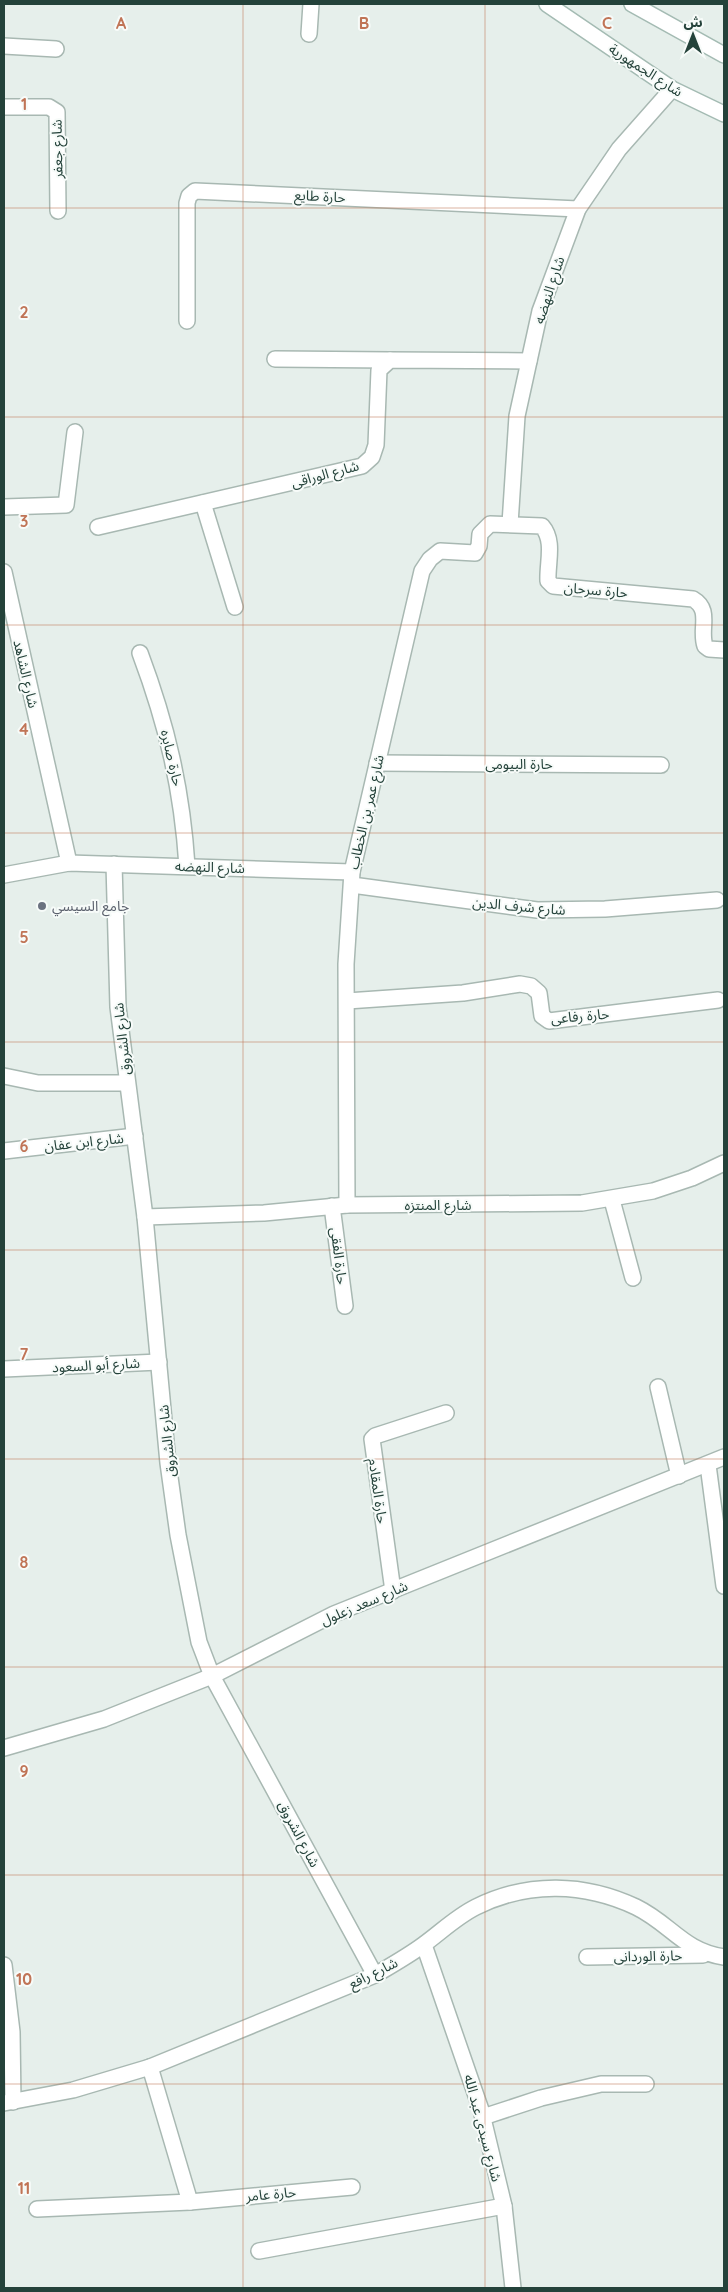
<svg xmlns="http://www.w3.org/2000/svg" width="728" height="2292" font-family="Quicksand,'Noto Sans Arabic',sans-serif">
  <style>
    .lines { fill: none; stroke-linecap: round; stroke-linejoin: round }
    .street-casing { stroke: #a8b8b2; stroke-width: 18 }
    .secondary-casing { stroke: #a4bbb3; stroke-width: 18 }
    .street { stroke: #fff; stroke-width: 15 }
    .secondary { stroke: #fff; stroke-width: 15 }
    .grid { fill: none; stroke: #c07456; stroke-width: 1; stroke-opacity: 0.55 }
    .worship-dot { fill: #6b7280; stroke: #f7fbf9; stroke-width: 2 }
    .labels { text-anchor: middle; dominant-baseline: central; stroke-width: 4; stroke-linejoin: round; paint-order: stroke }
    .street-label { font-size: 14px; fill: #24423a; stroke: #f7fbf9 }
    .worship-label { font-size: 14px; fill: #5b616d; stroke: #f7fbf9; text-anchor: start }
    .grid-label { font-size: 16px; text-anchor: middle; font-weight: bold; fill: #c07456; stroke: #f7fbf9; stroke-width: 4; stroke-linejoin: round; paint-order: stroke }
  </style>
  <rect width="100%" height="100%" fill="#e6efeb"/>
  <g class="lines">
    <g class="street-casing">
      <g id="street">
        <path d="M309,34L311,4"/>
        <path d="M4,46L56,49"/>
        <path d="M4,107H49L57,112L58,211"/>
        <path d="M187,321V203L189,196L195,191L578,209"/>
        <path d="M275,359L390,360"/>
        <path d="M203,503L235,607"/>
        <path d="M4,507L66,505L75,432"/>
        <path d="M510,524L517,416L540,311L578,209L619,149L672,89"/>
        <path d="M98,527L362,466L372,457L376,445L379,370L390,360L529,361"/>
        <path d="M4,572L69,863"/>
        <path d="M140,653C167,725 182,789 187,866"/>
        <path d="M377,763L661,765"/>
        <path d="M114,864L118,1007L145,1217L168,1463L178,1535L199,1642L212,1676L375,1975"/>
        <path d="M4,875L69,863L352,872"/>
        <path d="M352,885L537,910L605,909L717,900"/>
        <path d="M347,1001L463,993L520,984L531,986L539,993L542,1016L549,1021L718,1000"/>
        <path d="M4,1076L38,1083H127"/>
        <path d="M4,1151L135,1136"/>
        <path d="M612,1200L633,1278"/>
        <path d="M347,1205L346,964L352,872L422,571L430,559L440,551L475,553L479,546L480,534L490,524L542,526C555,541 547,563 548,581L553,586L693,599C712,610 699,629 705,646L709,649L724,650"/>
        <path d="M332,1206L345,1306"/>
        <path d="M145,1217L264,1213L347,1205L582,1203L653,1191L692,1178L724,1163"/>
        <path d="M4,1369L159,1362"/>
        <path d="M658,1387L679,1476"/>
        <path d="M708,1465L724,1586"/>
        <path d="M393,1591L372,1439L375,1436L446,1413"/>
        <path d="M4,1748L104,1719L212,1676L334,1614L724,1457"/>
        <path d="M424,1945L481,2110L504,2206L513,2288"/>
        <path d="M587,1957L703,1955"/>
        <path d="M4,1965L12,2032L13,2102"/>
        <path d="M150,2067L190,2202"/>
        <path d="M4,2103L73,2090L150,2067L375,1975C392,1965 408,1956 423,1945C441,1932 456,1917 476,1907C528,1881 585,1883 636,1907C671,1924 683,1951 724,1957"/>
        <path d="M483,2117L541,2098L601,2084H646"/>
        <path d="M37,2209L190,2202L352,2187"/>
        <path d="M259,2251L504,2206"/>
      </g>
    </g>
    <g class="secondary-casing">
      <g id="secondary">
        <path d="M547,4L672,89L724,114"/>
        <path d="M632,4L724,55"/>
      </g>
    </g>
    <use href="#street" class="street"/>
    <use href="#secondary" class="secondary"/>
  </g>
  <path class="grid" d="M243,4V2288M485,4V2288M4,208H724M4,417H724M4,625H724M4,833H724M4,1042H724M4,1250H724M4,1459H724M4,1667H724M4,1875H724M4,2084H724"/>
  <circle class="worship-dot" cx="42" cy="906" r="5"/>
  <g class="labels">
    <g class="street-label">
      <text transform="translate(646 70) rotate(33)">شارع الجمهورية</text>
      <text transform="translate(57 149) rotate(-91)">شارع جعفر</text>
      <text transform="translate(320 196) rotate(3)">حارة طايع</text>
      <text transform="translate(549 290) rotate(-72)">شارع النهضه</text>
      <text transform="translate(325 474) rotate(-15)">شارع الوراقى</text>
      <text transform="translate(596 590) rotate(5)">حارة سرحان</text>
      <text transform="translate(26 674) rotate(77)">شارع الشاهد</text>
      <text transform="translate(172 758) rotate(77)">حارة صابره</text>
      <text x="519" y="764">حارة البيومى</text>
      <text transform="translate(366 812) rotate(-77)">شارع عمر بن الخطاب</text>
      <text transform="translate(210 867) rotate(2)">شارع النهضه</text>
      <text transform="translate(519 906) rotate(5)">شارع شرف الدين</text>
      <text transform="translate(580 1016) rotate(-5)">حارة رفاعى</text>
      <text transform="translate(122 1039) rotate(-96)">شارع الشروق</text>
      <text transform="translate(84 1142) rotate(-6)">شارع ابن عفان</text>
      <text x="438" y="1205">شارع المنتزه</text>
      <text transform="translate(339 1256) rotate(83)">حارة الفقى</text>
      <text transform="translate(96 1365) rotate(-3)">شارع أبو السعود</text>
      <text transform="translate(167 1441) rotate(-96)">شارع الشروق</text>
      <text transform="translate(378 1491) rotate(82)">حارة المقادم</text>
      <text transform="translate(364 1603) rotate(-23)">شارع سعد زعلول</text>
      <text transform="translate(299 1834) rotate(62)">شارع الشروق</text>
      <text transform="translate(648 1956) rotate(-1)">حارة الوردانى</text>
      <text transform="translate(373 1973) rotate(-26)">شارع رافع</text>
      <text transform="translate(483 2128) rotate(75)">شارع سيدى عبد الله</text>
      <text transform="translate(271 2194) rotate(-5)">حارة عامر</text>
    </g>
    <g class="worship-label">
      <text x="52" y="906">جامع السيسي</text>
    </g>
  </g>
  <g class="grid-label">
    <text x="121" y="29">A</text>
    <text x="364" y="29">B</text>
    <text x="607" y="29">C</text>
    <text x="24" y="110">1</text>
    <text x="24" y="318">2</text>
    <text x="24" y="527">3</text>
    <text x="24" y="735">4</text>
    <text x="24" y="943">5</text>
    <text x="24" y="1152">6</text>
    <text x="24" y="1360">7</text>
    <text x="24" y="1568">8</text>
    <text x="24" y="1777">9</text>
    <text x="24" y="1985">10</text>
    <text x="24" y="2194">11</text>
  </g>
  <rect width="728" height="2292" fill="none" stroke="#24423a" stroke-width="10"/>
  <g transform="translate(693 35)" stroke="#f7fbf9" stroke-width="4" paint-order="stroke">
  <path d="M0-4L9 19L0 12L-9 19Z" fill="#24423a"/>
  <text y="-8" font-size="14" font-weight="bold" text-anchor="middle" fill="#24423a">ش</text>
  </g>
</svg>
